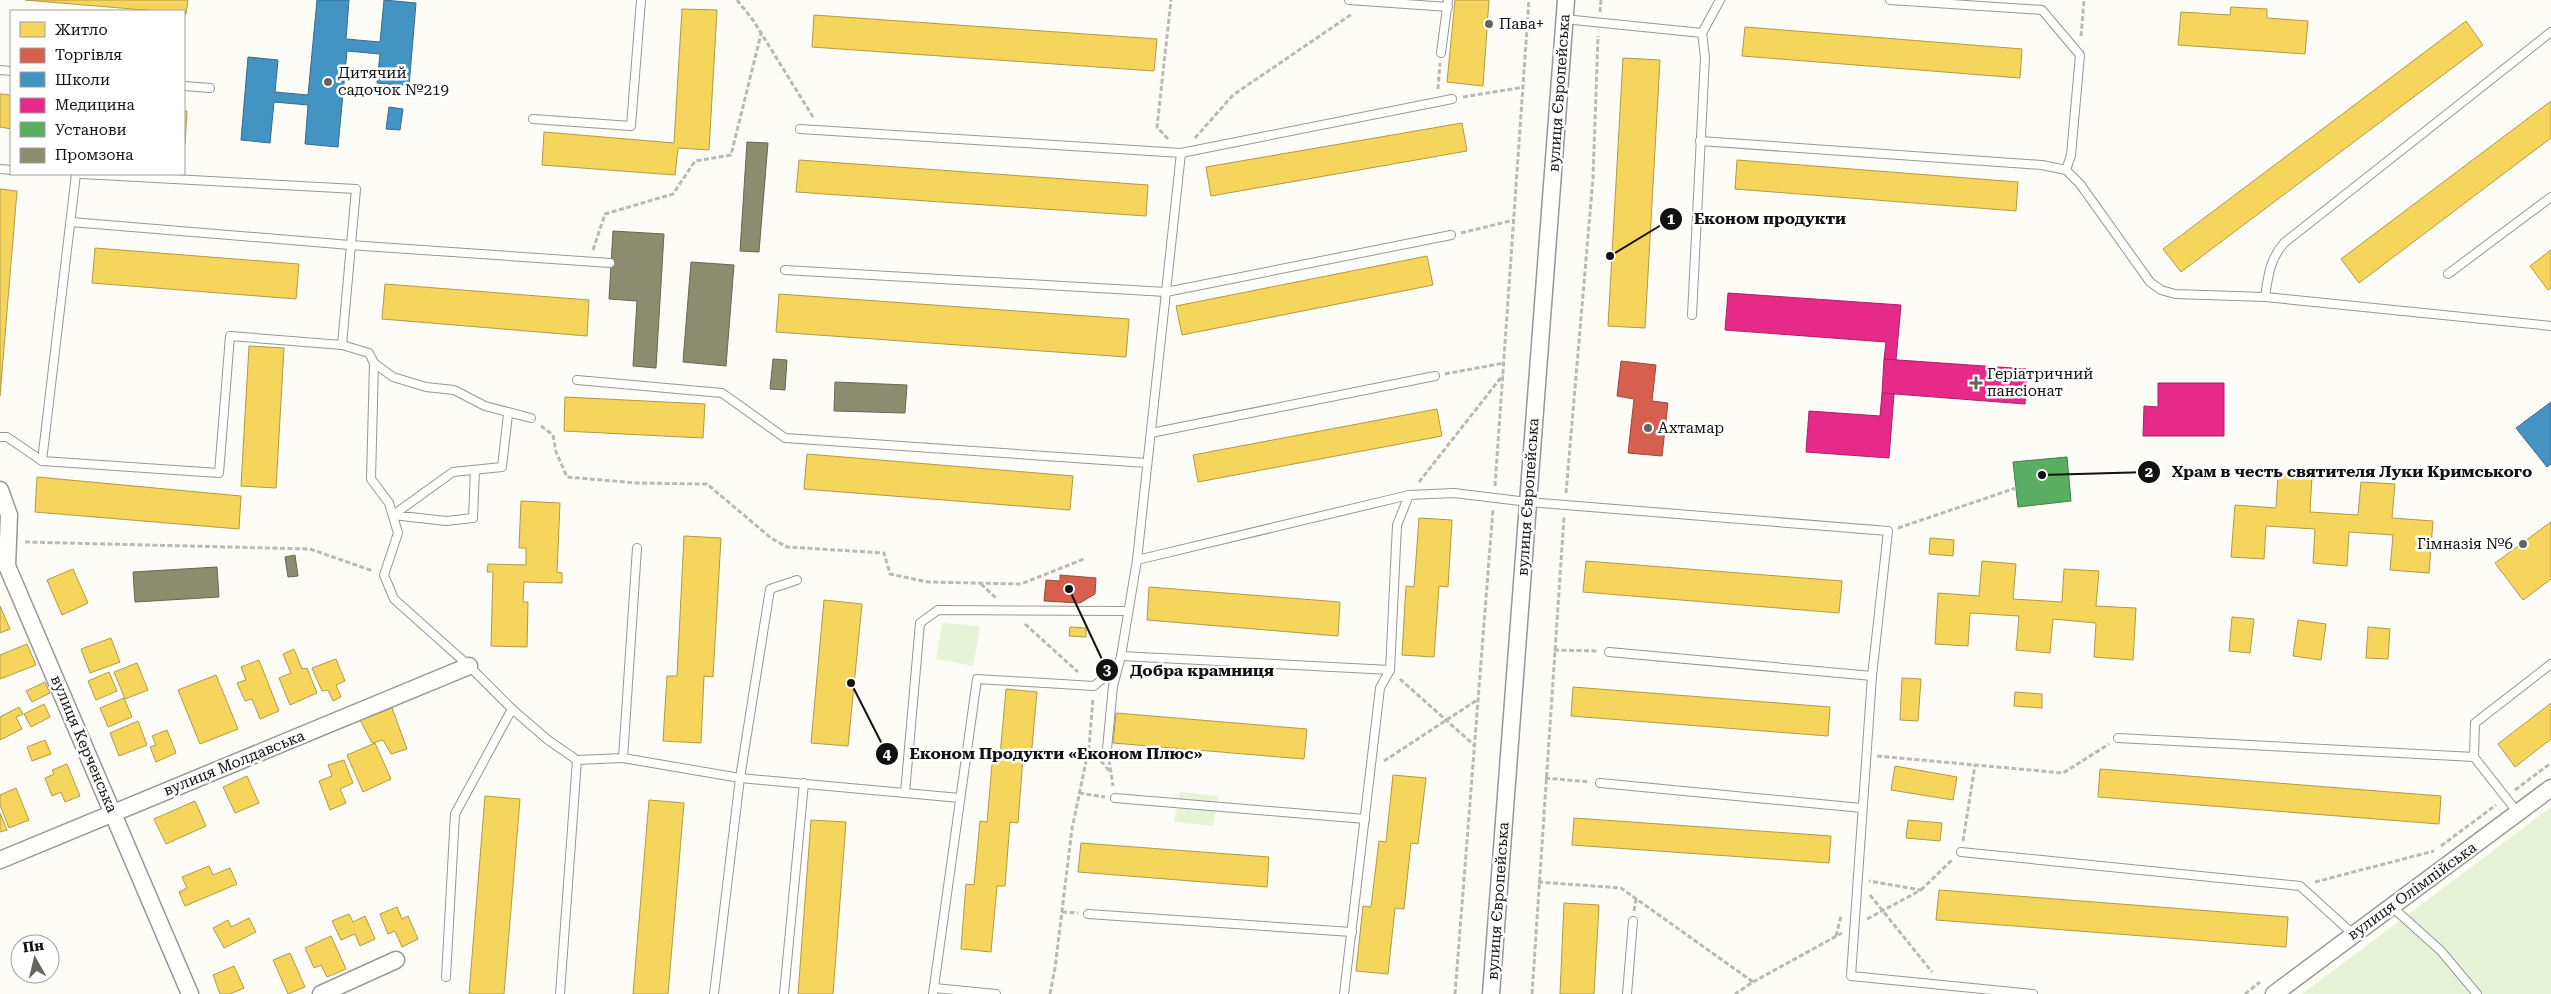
<svg xmlns="http://www.w3.org/2000/svg" width="2551" height="994" font-family="'Roboto Serif',serif">
  <style>
    .green { fill: #e7f3d7 }
    .homes { fill: #f6d55c; stroke: #b19a46 }
    .shops { fill: #d6604d; stroke: #9b483b }
    .schools { fill: #4393c3; stroke: #346c8e }
    .health { fill: #e7298a; stroke: #a72266 }
    .public { fill: #5aae61; stroke: #447f49 }
    .industry { fill: #8c8c6e; stroke: #676752 }
    .lines { fill: none; stroke-linecap: round; stroke-linejoin: round }
    .lane-casing { stroke: #979795; stroke-width: 10 }
    .street-casing { stroke: #979795; stroke-width: 19 }
    .path { stroke: #b9b9b8; stroke-width: 3; stroke-dasharray: 5 2.5; stroke-linecap: butt }
    .lane { stroke: #fffffe; stroke-width: 8 }
    .street { stroke: #fffffe; stroke-width: 16 }
    .poi-dot { fill: #646362; stroke: #fff; stroke-width: 2 }
    .labels { text-anchor: middle; dominant-baseline: central; stroke-width: 5; stroke-linejoin: round; paint-order: stroke }
    .poi-label { font-size: 15px; fill: #111; stroke: #fff; text-anchor: start }
    .street-label { font-size: 15px; fill: #111; stroke: #fff }
    .leader { fill: none; stroke: #111; stroke-width: 2 }
    .callout-dot { fill: #111; stroke: #fff; stroke-width: 2 }
    .mark-label { font-size: 15px; text-anchor: middle; font-weight: bold; fill: #fff }
    .callout-label { font-size: 16px; text-anchor: middle; font-weight: bold; fill: #111; stroke: #fff; stroke-width: 5; stroke-linejoin: round; paint-order: stroke }
  </style>
  <rect width="100%" height="100%" fill="#fdfcf7"/>
  <g class="green">
    <path d="M942,623L980,626L973,666L936,659Z"/>
    <path d="M1180,792L1218,796L1213,826L1174,822Z"/>
    <path d="M2551,807V994H2302Z"/>
  </g>
  <g class="homes">
    <path d="M25,0H188L186,14L184,11H156Z"/>
    <path d="M1455,0H1489L1483,86L1447,82Z"/>
    <path d="M2231,7L2267,9V18L2308,21L2305,54L2178,45L2181,12L2230,15Z"/>
    <path d="M682,9L717,10L709,150L678,148L675,175L542,165L544,132L674,143Z"/>
    <path d="M814,15L1157,39L1154,71L812,47Z"/>
    <path d="M2466,21L2483,45L2181,272L2163,249Z"/>
    <path d="M1745,27L2022,49L2020,78L1742,56Z"/>
    <path d="M1623,58L1660,60L1645,328L1608,326Z"/>
    <path d="M0,94L11,95V129L0,127Z"/>
    <path d="M2551,101V138L2359,283L2341,259Z"/>
    <path d="M184,111H187L185,144H184Z"/>
    <path d="M1462,123L1467,151L1211,196L1206,167Z"/>
    <path d="M799,160L1148,185L1146,216L796,192Z"/>
    <path d="M1737,160L2018,182L2016,211L1735,189Z"/>
    <path d="M0,189L17,191L0,396Z"/>
    <path d="M95,248L299,264L296,299L92,283Z"/>
    <path d="M2551,250V288L2548,290L2530,266Z"/>
    <path d="M1427,256L1433,285L1182,335L1176,306Z"/>
    <path d="M385,284L589,300L587,336L382,319Z"/>
    <path d="M779,294L1129,319L1126,357L776,332Z"/>
    <path d="M249,346L284,348L276,488L241,486Z"/>
    <path d="M565,397L705,404L703,438L564,431Z"/>
    <path d="M1437,409L1442,436L1198,482L1193,455Z"/>
    <path d="M807,454L1073,476L1070,510L804,489Z"/>
    <path d="M2278,474L2312,476L2310,512L2358,515L2361,482L2395,484L2392,518L2433,521L2429,573L2390,570L2393,535L2349,532L2347,566L2313,563L2315,529L2266,526L2264,559L2231,557L2235,505L2276,508Z"/>
    <path d="M37,477L241,496L239,529L35,512Z"/>
    <path d="M521,501L560,503L557,572L562,573V583L524,582L523,602H528L527,647L491,646L493,572H487L488,564L526,565V548H519Z"/>
    <path d="M1419,518L1452,520L1448,587L1439,586L1434,657L1402,655L1406,586L1414,587Z"/>
    <path d="M2551,522V579L2523,600L2495,563Z"/>
    <path d="M684,536L721,538L713,677L704,676L701,743L663,741L667,676H677Z"/>
    <path d="M1930,538L1954,540L1953,556L1929,554Z"/>
    <path d="M1586,561L1842,581L1839,613L1583,592Z"/>
    <path d="M1982,561L2016,564L2013,599L2062,602L2064,569L2099,571L2096,606L2136,608L2133,660L2094,657L2096,623L2053,619L2050,653L2016,650L2019,616L1970,613L1968,646L1935,644L1938,593L1979,596Z"/>
    <path d="M73,569L88,603L62,615L47,580Z"/>
    <path d="M1149,587L1340,602L1338,636L1147,620Z"/>
    <path d="M824,600L862,604L848,746L811,743Z"/>
    <path d="M0,606L10,629L0,633Z"/>
    <path d="M2232,617L2254,619L2250,653L2229,651Z"/>
    <path d="M2298,620L2326,624L2321,660L2293,656Z"/>
    <path d="M1070,627L1086,628V637L1069,636Z"/>
    <path d="M2368,627L2390,629L2388,659L2366,658Z"/>
    <path d="M111,638L120,662L90,673L81,649Z"/>
    <path d="M27,644L36,665L0,679V655Z"/>
    <path d="M294,649L302,669L307,668L317,693L290,705L279,678L291,673L283,654Z"/>
    <path d="M336,659L345,681L336,685L341,697L333,701L328,690L322,691L312,668Z"/>
    <path d="M259,660L279,711L260,719L252,699L245,701L237,683L246,680L241,667Z"/>
    <path d="M137,663L148,690L125,699L114,672Z"/>
    <path d="M109,672L117,691L96,700L88,681Z"/>
    <path d="M216,675L238,729L200,744L178,690Z"/>
    <path d="M1902,678L1921,679L1918,721L1900,720Z"/>
    <path d="M45,682L50,693L32,702L26,691Z"/>
    <path d="M1573,687L1830,707L1828,736L1571,716Z"/>
    <path d="M1006,689L1037,692L1031,758L1023,757L1018,823L1010,822L1005,886H997L991,952L961,949L966,884L974,885L980,821L987,822L993,754L1000,755Z"/>
    <path d="M2015,692L2042,694V708L2014,706Z"/>
    <path d="M124,698L132,717L108,727L100,708Z"/>
    <path d="M2551,703V739L2515,767L2498,744Z"/>
    <path d="M44,704L50,717L31,727L24,714Z"/>
    <path d="M19,707L23,714L16,717L22,729L0,740V717Z"/>
    <path d="M392,708L407,749L391,754L383,740L372,743L360,720Z"/>
    <path d="M1116,713L1307,729L1304,759L1113,743Z"/>
    <path d="M138,721L147,745L119,756L110,733Z"/>
    <path d="M167,730L176,753L156,762L150,747L156,745L152,736Z"/>
    <path d="M45,740L51,754L32,761L27,747Z"/>
    <path d="M375,743L391,779L363,792L347,755Z"/>
    <path d="M344,760L353,783L340,789L346,803L330,810L319,781L332,776L328,765Z"/>
    <path d="M67,764L80,796L65,802L61,792L52,796L45,778L54,774L52,770Z"/>
    <path d="M1895,766L1957,777L1953,800L1891,790Z"/>
    <path d="M2100,769L2441,796L2439,824L2098,797Z"/>
    <path d="M1393,775L1426,778L1418,844L1411,843L1404,909L1395,908L1388,974L1356,971L1363,906L1371,907L1379,841L1386,842Z"/>
    <path d="M247,776L259,803L235,813L223,787Z"/>
    <path d="M16,788L29,820L9,828L0,805V795Z"/>
    <path d="M485,796L520,799L504,994H469Z"/>
    <path d="M649,800L684,803L668,994H633Z"/>
    <path d="M195,801L206,826L166,844L154,819Z"/>
    <path d="M0,813L7,830L0,832Z"/>
    <path d="M1574,818L1831,836L1829,863L1572,845Z"/>
    <path d="M811,820L846,822L833,994H798Z"/>
    <path d="M1908,820L1942,823L1940,841L1906,838Z"/>
    <path d="M1081,843L1269,857L1267,887L1078,872Z"/>
    <path d="M209,866L213,875L230,868L237,884L185,906L179,892L187,888L182,877Z"/>
    <path d="M1939,890L2288,917L2286,947L1936,920Z"/>
    <path d="M1564,903L1599,905L1594,994H1560Z"/>
    <path d="M397,907L402,919L408,916L418,939L402,947L395,931L388,934L380,914Z"/>
    <path d="M349,914L353,922L365,916L375,939L360,946L355,934L341,940L332,921Z"/>
    <path d="M249,918L256,932L224,948L213,928L228,920L231,927Z"/>
    <path d="M331,936L346,969L327,977L321,965L314,968L305,948Z"/>
    <path d="M290,953L305,987L288,994L273,960Z"/>
    <path d="M234,966L244,988L230,994H220L213,975Z"/>
  </g>
  <g class="shops">
    <path d="M1621,361L1656,365L1652,401L1668,403L1662,456L1628,453L1634,399L1617,396Z"/>
    <path d="M1060,575L1096,578L1095,594L1080,603L1044,601L1046,580L1060,581Z"/>
  </g>
  <g class="schools">
    <path d="M317,0H349L346,39L380,42L384,0L416,3L409,86L377,83L380,54L347,51L338,147L305,144L308,105L274,102L270,143L241,140L248,57L278,60L275,92L308,95Z"/>
    <path d="M389,107L403,109L400,130L386,129Z"/>
    <path d="M2551,402V464L2547,467L2516,428Z"/>
  </g>
  <g class="health">
    <path d="M1728,293L1901,305L1896,360L1884,359L1886,342L1725,330Z"/>
    <path d="M1884,359L2027,369L2025,404L1882,393Z"/>
    <path d="M2158,383H2224V436H2143L2144,406L2158,407Z"/>
    <path d="M1882,393L1894,394L1889,458L1806,452L1809,411L1880,416Z"/>
  </g>
  <path class="public" d="M2067,457L2071,501L2018,507L2013,462Z"/>
  <g class="industry">
    <path d="M747,142L768,143L759,252L740,251Z"/>
    <path d="M613,231L664,234L656,368L633,366L637,301L609,299Z"/>
    <path d="M691,262L734,265L726,366L683,362Z"/>
    <path d="M773,359L787,360L785,390L770,389Z"/>
    <path d="M835,382L907,385L905,413L834,411Z"/>
    <path d="M295,555L298,576L288,577L285,557Z"/>
    <path d="M217,567L219,597L135,602L133,572Z"/>
  </g>
  <g class="lines">
    <g class="lane-casing">
      <g id="lane">
        <path d="M1349,0L1448,7"/>
        <path d="M1890,0L2042,10L2080,55L2071,155L2066,170"/>
        <path d="M1564,19L1702,33L1705,57L1692,315"/>
        <path d="M1702,33L1720,0"/>
        <path d="M1441,53L1448,0"/>
        <path d="M0,70L11,71"/>
        <path d="M184,86L210,88"/>
        <path d="M533,119L631,126L641,0"/>
        <path d="M800,129L1181,153L1452,99"/>
        <path d="M1700,141L2042,165L2066,170L2080,184L2150,282L2161,290L2175,294L2265,297L2551,326"/>
        <path d="M0,169L11,170"/>
        <path d="M76,174L42,461L219,473L230,336L342,345"/>
        <path d="M82,174L356,189L342,345L369,353L374,363L371,479L389,503L398,533L384,575L394,599L469,666L512,709L548,740L577,760L623,758L740,778L960,798"/>
        <path d="M71,222L350,245L610,263"/>
        <path d="M785,270L1166,292L1451,235"/>
        <path d="M2448,274L2551,197"/>
        <path d="M2265,297C2268,276 2270,259 2284,243L2551,32"/>
        <path d="M374,363L393,377L426,387L454,390L485,406L531,418"/>
        <path d="M577,380L722,393L785,438L1147,463"/>
        <path d="M1151,433L1435,376"/>
        <path d="M0,437H7L42,461"/>
        <path d="M475,470L473,518L446,521L393,515L453,472L502,467L508,414"/>
        <path d="M1137,560L1409,495L1454,493L1528,502L1888,531L1872,676L1851,976L2033,994"/>
        <path d="M1609,652L1872,676"/>
        <path d="M1121,656L1390,670"/>
        <path d="M2118,738L2474,757"/>
        <path d="M1107,749L1113,686L1121,656L1137,560L1181,153"/>
        <path d="M623,758L637,548"/>
        <path d="M1600,783L1862,808"/>
        <path d="M905,793L920,623L938,610L1127,611"/>
        <path d="M1115,798L1365,819"/>
        <path d="M2518,813L2474,757L2475,723L2551,664"/>
        <path d="M1961,852L2300,886L2353,934"/>
        <path d="M2391,906L2441,951L2477,994"/>
        <path d="M1088,914L1352,932"/>
        <path d="M446,977L455,814L512,709"/>
        <path d="M934,988L996,994"/>
        <path d="M560,994L577,760"/>
        <path d="M714,994L740,778L770,589L797,580"/>
        <path d="M784,994L804,783"/>
        <path d="M933,994L977,679L1094,686L1118,666"/>
        <path d="M1344,994L1380,688L1390,670L1397,525L1409,495"/>
        <path d="M1627,994L1633,921"/>
      </g>
    </g>
    <g class="street-casing">
      <g id="street">
        <path d="M0,490L9,515L7,566L190,994"/>
        <path d="M0,860L469,666"/>
        <path d="M321,994L396,960"/>
        <path d="M1491,994L1566,0"/>
        <path d="M2274,994L2551,788"/>
      </g>
    </g>
    <g class="path">
      <path d="M737,0L753,20L813,117"/>
      <path d="M1600,12L1601,0"/>
      <path d="M2081,36L2084,0"/>
      <path d="M1438,89L1440,63"/>
      <path d="M1463,97L1524,87"/>
      <path d="M1195,138L1233,95L1352,14"/>
      <path d="M1168,139L1157,127L1171,0"/>
      <path d="M1461,233L1514,220"/>
      <path d="M593,250L605,214L673,194L695,161L731,155L761,34"/>
      <path d="M1445,374L1504,363"/>
      <path d="M541,426L553,435L556,452L567,477L637,483L707,484L771,538L787,547L884,553L890,574L928,582L1021,584L1084,559"/>
      <path d="M1419,482L1503,375"/>
      <path d="M1495,486L1529,0"/>
      <path d="M1566,493L1593,178L1598,36"/>
      <path d="M1898,528L2016,488"/>
      <path d="M25,542L310,549L373,571"/>
      <path d="M981,584L996,598"/>
      <path d="M1025,624L1078,672"/>
      <path d="M1554,650L1599,651"/>
      <path d="M1400,679L1474,745"/>
      <path d="M1877,756L2063,773L2109,744"/>
      <path d="M1109,760L1113,786"/>
      <path d="M1101,761L1110,772"/>
      <path d="M1384,761L1477,700"/>
      <path d="M1545,778L1590,782"/>
      <path d="M2515,790L2551,763"/>
      <path d="M1079,793L1105,797"/>
      <path d="M1963,841L1975,765"/>
      <path d="M2441,846L2496,805"/>
      <path d="M1538,882L1621,888L1753,982L1735,994"/>
      <path d="M2315,882L2434,851"/>
      <path d="M1921,890L1952,860"/>
      <path d="M1870,895L1932,972"/>
      <path d="M1634,911L1636,899"/>
      <path d="M1062,912L1078,913"/>
      <path d="M1867,919L1921,890L1869,881"/>
      <path d="M1836,936L1841,916"/>
      <path d="M1753,982L1842,933"/>
      <path d="M1050,994L1055,968L1072,829L1089,747L1093,698"/>
      <path d="M1455,994L1493,509"/>
      <path d="M1532,994L1564,517"/>
      <path d="M2245,994L2260,982"/>
    </g>
    <use href="#lane" class="lane"/>
    <use href="#street" class="street"/>
  </g>
  <g class="poi-dot">
    <circle cx="1489" cy="24" r="5"/>
    <circle cx="328" cy="82" r="5"/>
    <path d="M1973.5 375.5h5v5h5v5h-5v5h-5v-5h-5v-5h5z"/>
    <circle cx="1648" cy="428" r="5"/>
    <circle cx="2523" cy="544" r="5"/>
  </g>
  <g class="labels">
    <g class="poi-label">
      <text x="1499" y="24">Пава+</text>
      <text x="338" y="73">Дитячий<tspan x="338" dy="17">садочок №219</tspan></text>
      <text x="1987" y="374">Геріатричний<tspan x="1987" dy="17">пансіонат</tspan></text>
      <text x="1658" y="428">Ахтамар</text>
      <text x="2513" y="544" text-anchor="end">Гімназія №6</text>
    </g>
    <g class="street-label">
      <text transform="translate(1559 93) rotate(-86)">вулиця Європейська</text>
      <text transform="translate(1528 497) rotate(-86)">вулиця Європейська</text>
      <text transform="translate(84 744) rotate(67)">вулиця Керченська</text>
      <text transform="translate(234 763) rotate(-22)">вулиця Молдавська</text>
      <text transform="translate(2412 891) rotate(-36)">вулиця Олімпійська</text>
      <text transform="translate(1498 901) rotate(-86)">вулиця Європейська</text>
    </g>
  </g>
  <path class="leader" d="M1610 256L1671 219M2042 475L2149 472M1069 589L1107 670M851 683L887 754"/>
  <g class="callout-dot">
    <circle cx="1610" cy="256" r="5"/>
    <circle cx="2042" cy="475" r="5"/>
    <circle cx="1069" cy="589" r="5"/>
    <circle cx="851" cy="683" r="5"/>
    <circle cx="1671" cy="219" r="12"/>
    <circle cx="2149" cy="472" r="12"/>
    <circle cx="1107" cy="670" r="12"/>
    <circle cx="887" cy="754" r="12"/>
  </g>
  <g class="mark-label">
    <text x="1671" y="224">1</text>
    <text x="2149" y="477">2</text>
    <text x="1107" y="675">3</text>
    <text x="887" y="759">4</text>
  </g>
  <g class="callout-label">
    <text x="1770" y="224">Економ продукти</text>
    <text x="2352" y="477">Храм в честь святителя Луки Кримського</text>
    <text x="1202" y="676">Добра крамниця</text>
    <text x="1056" y="759">Економ Продукти «Економ Плюс»</text>
  </g>
  <rect x="10" y="10" width="175" height="165" fill="#ffffff" stroke="#a0a0a0"/>
  <rect x="20" y="22" width="25" height="15" fill="#f6d55c" stroke="#a0a0a0"/>
  <text x="55" y="35" font-size="15" fill="#111111">Житло</text>
  <rect x="20" y="48" width="25" height="15" fill="#d6604d" stroke="#a0a0a0"/>
  <text x="55" y="60" font-size="15" fill="#111111">Торгівля</text>
  <rect x="20" y="72" width="25" height="15" fill="#4393c3" stroke="#a0a0a0"/>
  <text x="55" y="85" font-size="15" fill="#111111">Школи</text>
  <rect x="20" y="98" width="25" height="15" fill="#e7298a" stroke="#a0a0a0"/>
  <text x="55" y="110" font-size="15" fill="#111111">Медицина</text>
  <rect x="20" y="122" width="25" height="15" fill="#5aae61" stroke="#a0a0a0"/>
  <text x="55" y="135" font-size="15" fill="#111111">Установи</text>
  <rect x="20" y="148" width="25" height="15" fill="#8c8c6e" stroke="#a0a0a0"/>
  <text x="55" y="160" font-size="15" fill="#111111">Промзона</text>
  <g transform="translate(35 959) rotate(352)"><circle r="24" fill="#ffffff" stroke="#a0a0a0"/>
  <path d="M0-4L9 19L0 12L-9 19Z" fill="#646362"/>
  <text y="-8" font-size="14" font-weight="bold" text-anchor="middle" fill="#111111">Пн</text>
  </g>
</svg>
